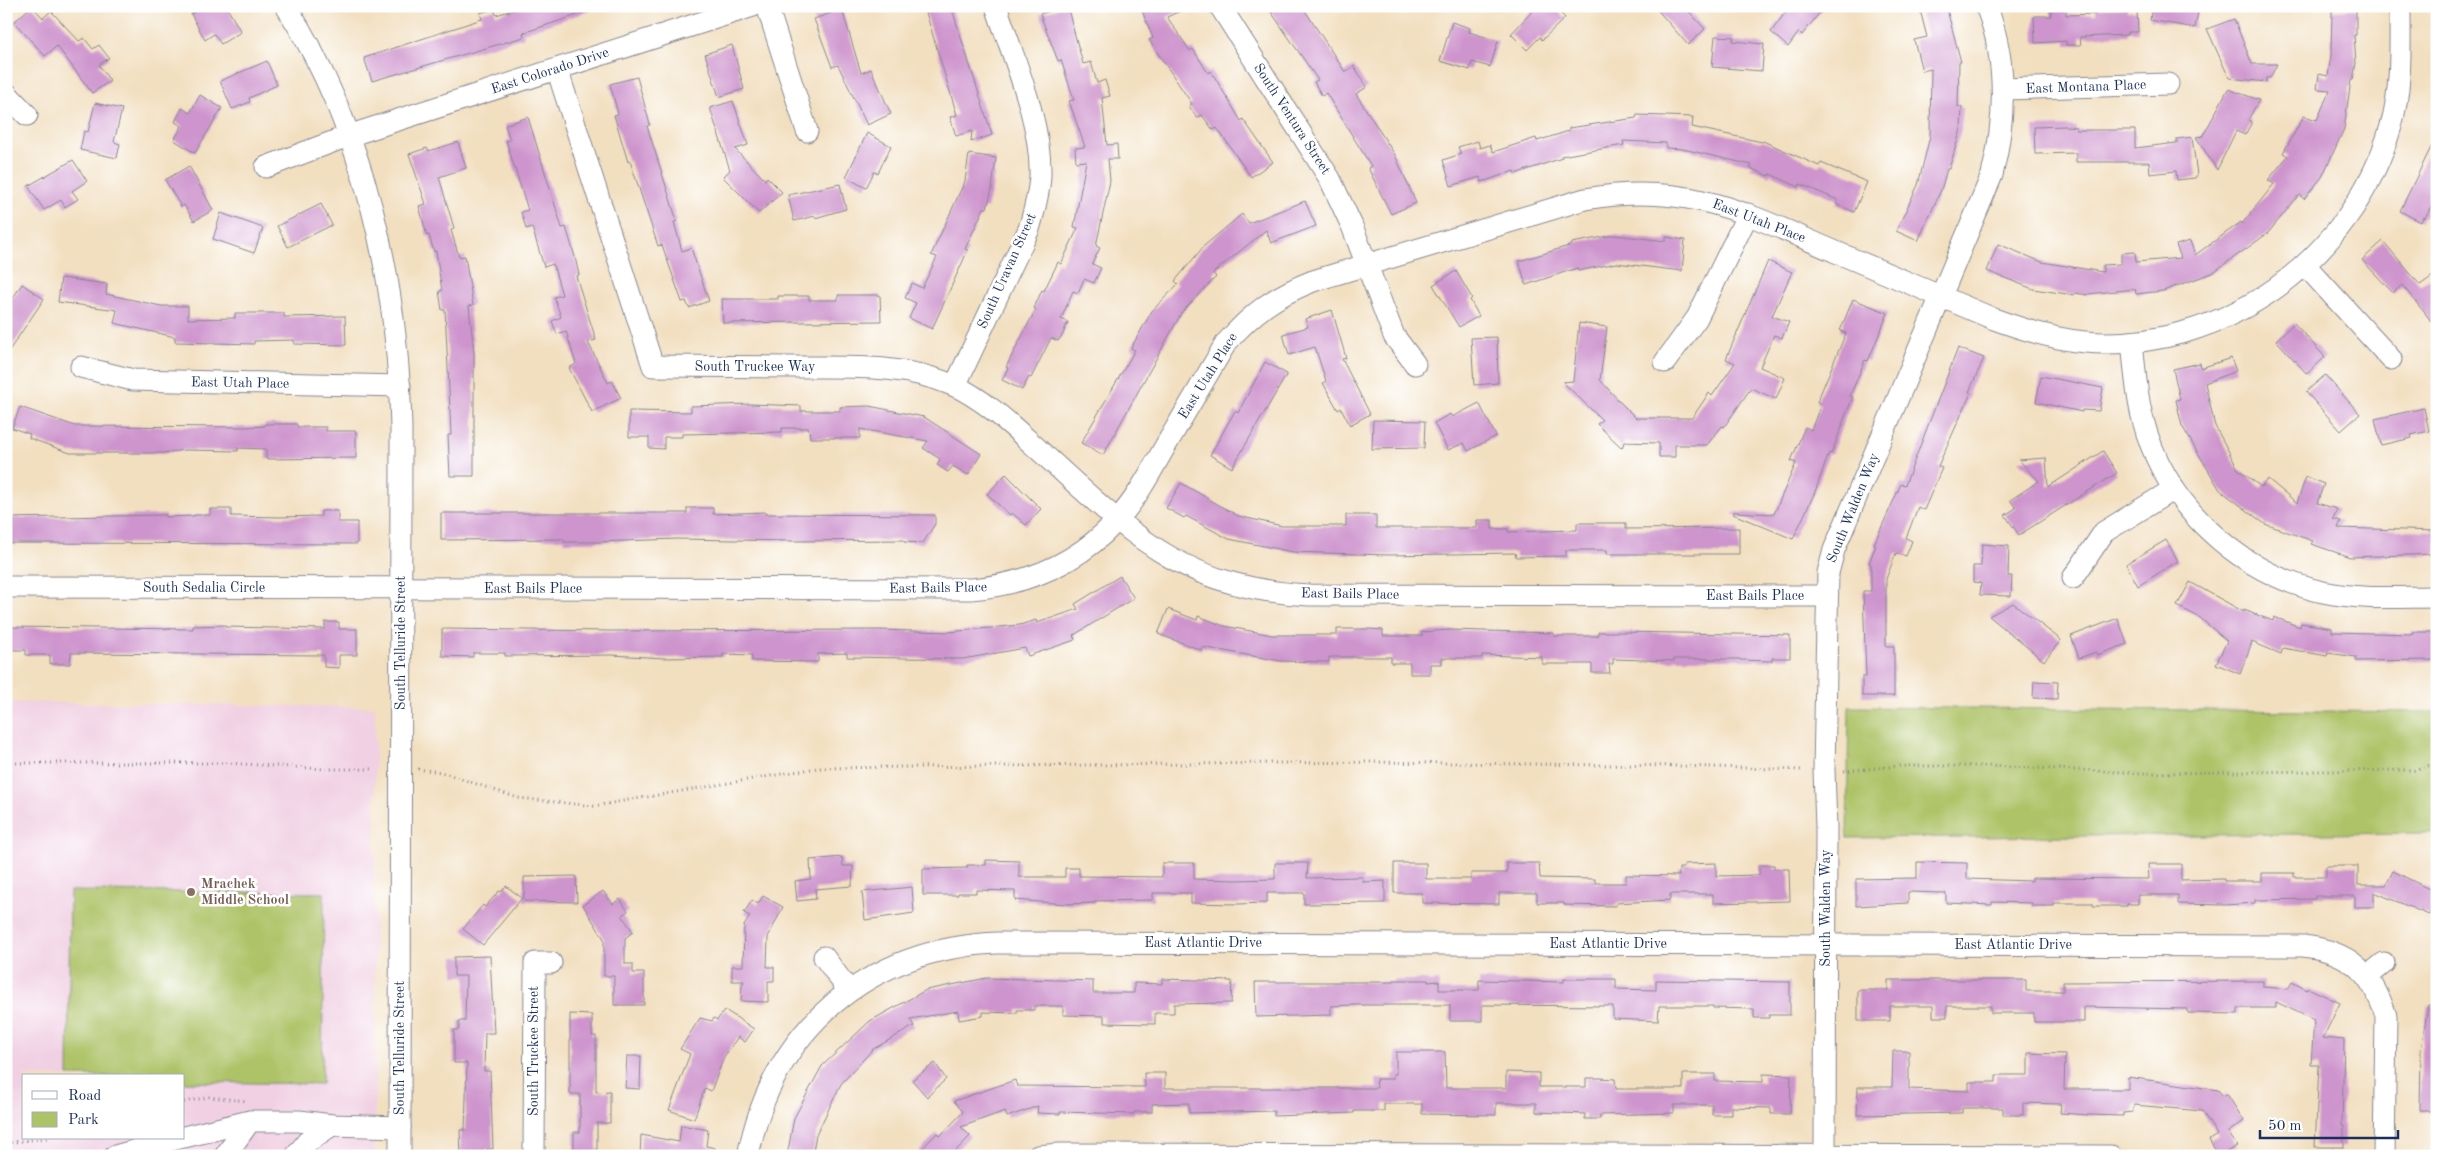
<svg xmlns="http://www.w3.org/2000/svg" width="2443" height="1162" font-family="'Old Standard TT',serif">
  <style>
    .built { fill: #f1d0e3; fill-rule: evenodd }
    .green { fill: #aec368; stroke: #647963 }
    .building { fill: #ce94cd }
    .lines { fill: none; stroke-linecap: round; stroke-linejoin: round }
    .minor-casing { stroke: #86878f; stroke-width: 23 }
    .path { stroke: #86878f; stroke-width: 3; stroke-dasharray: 1 4; stroke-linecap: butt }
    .minor { stroke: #fff; stroke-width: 21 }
    .education-dot { fill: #8d6e63; stroke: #fff; stroke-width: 2 }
    .labels { text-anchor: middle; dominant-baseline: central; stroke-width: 5; stroke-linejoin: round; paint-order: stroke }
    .street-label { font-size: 14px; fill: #1b2f5e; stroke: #fff }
    .education-label { font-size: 14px; font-weight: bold; fill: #785e54; stroke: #fff; text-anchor: start }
  </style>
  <rect width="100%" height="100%" fill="#fff"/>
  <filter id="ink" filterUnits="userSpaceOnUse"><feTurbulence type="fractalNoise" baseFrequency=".02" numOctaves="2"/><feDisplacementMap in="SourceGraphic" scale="10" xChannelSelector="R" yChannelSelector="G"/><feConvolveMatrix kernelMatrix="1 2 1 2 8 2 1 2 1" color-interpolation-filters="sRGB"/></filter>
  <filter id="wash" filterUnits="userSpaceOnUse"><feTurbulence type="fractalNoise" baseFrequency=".0096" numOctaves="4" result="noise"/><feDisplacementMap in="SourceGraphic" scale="20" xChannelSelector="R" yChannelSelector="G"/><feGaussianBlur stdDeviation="1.12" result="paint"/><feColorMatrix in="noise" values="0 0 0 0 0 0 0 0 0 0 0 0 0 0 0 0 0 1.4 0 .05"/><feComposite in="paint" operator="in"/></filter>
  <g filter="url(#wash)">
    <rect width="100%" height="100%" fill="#f2dfc0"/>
    <path class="built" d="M6,702L375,707V1156H6ZM24,1076H184V1138H24Z"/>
    <g class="green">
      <path d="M1849,707L2437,712V833L1847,838Z"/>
      <path d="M70,891L324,893L322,1084L184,1082V1076H68Z"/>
    </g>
    <g id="blocks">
      <g class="building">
        <path d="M32,6L43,18L51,11L79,41L84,38L93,49L99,45L109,58L99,65L110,81L92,93L57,46L45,56L14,22Z"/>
        <path d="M204,6H226L241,32L221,44L214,34L205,40L191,14Z"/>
        <path d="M527,6H595V9L523,33L524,37L372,81L364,58L482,19L480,13L494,9L496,15Z"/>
        <path d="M924,6H951L992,135L971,142L972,131L956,136L950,117L957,115Z"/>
        <path d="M1067,6L1083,64L1091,62L1097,83L1105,80L1110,96L1102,98L1107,145L1117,144L1118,159H1108L1110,181L1096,246L1100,248L1092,264L1101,268L1094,283L1084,279L1078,293L1073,291L1061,319L1068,322L1062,336L1058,341L1051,338L1031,378L1029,377L1022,390L1002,380L1008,368L1006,367L1036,309L1034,308L1042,290L1044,291L1058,262L1061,264L1078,228L1074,227L1086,161L1076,162L1075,148L1085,147L1069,101L1074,100L1061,60L1058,61L1040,14Z"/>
        <path d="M1140,6H1191L1167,17L1190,51L1193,49L1208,73L1211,71L1241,121L1243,119L1273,162L1251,177L1217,128L1213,130L1202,115L1197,118L1189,106L1192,104L1149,40L1153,38Z"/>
        <path d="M1267,6H1302L1345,72L1354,66L1367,87L1356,94L1395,155L1416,203L1391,214L1368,168L1371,166L1326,93L1322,96L1314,82L1318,80Z"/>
        <path d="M1537,6H1554L1565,18L1542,40L1540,37L1527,50L1511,34Z"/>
        <path d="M1654,6H1684L1705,29L1688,45Z"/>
        <path d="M1790,6H1825L1802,35L1799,32L1788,47L1771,32Z"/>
        <path d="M1919,6H1946L1961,62H1959L1958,107H1962L1961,129L1949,169H1947L1941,190L1918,241L1896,231L1918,185L1930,136L1931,69L1922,71L1914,40L1927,37Z"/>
        <path d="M2051,6H2066V15L2096,14V9L2127,8V11L2137,10L2138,32H2128V35L2080,37L2081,45H2066V41L2035,43L2034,16H2051Z"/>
        <path d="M2152,6H2199L2195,28L2150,20Z"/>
        <path d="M842,9L861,73L871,69L891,114L867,125L838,65L832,67L814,19Z"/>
        <path d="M2356,9V35H2354L2356,63L2353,80H2351L2344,129L2322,177L2304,199L2299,195L2268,233L2246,249L2212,273L2163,291L2136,294L2135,289L2088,294V295L2075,293L2074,295L2033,289L1987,271L1998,244L2042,262L2103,272V265L2121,264V253L2135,252L2136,262L2181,258L2176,245L2190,241L2195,255L2241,222L2242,224L2274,184L2268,180L2288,156L2283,153L2304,116L2317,120L2330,90L2317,89L2319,74L2328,76L2331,55L2332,10Z"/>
        <path d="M2234,19L2252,64H2277L2270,78H2266V82L2229,78L2207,29Z"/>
        <path d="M1452,22L1470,28L1469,32L1498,41L1490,67L1472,62L1470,70L1440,61Z"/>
        <path d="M1715,36L1734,37L1733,41L1764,44L1762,71L1712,67Z"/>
        <path d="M732,45L744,89L719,97L705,54Z"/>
        <path d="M267,61L277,85L249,98L250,102L232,109L220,81Z"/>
        <path d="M637,77L650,125L647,126L677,221L674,222L682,251L691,248L709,301L689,308L686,301L682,302L662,245L658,246L630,161L628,162L614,115L618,114L610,84Z"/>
        <path d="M2228,89L2259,100L2248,120L2252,122L2245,135L2236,131L2217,170L2196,137L2203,136Z"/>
        <path d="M200,95L222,108L195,153L174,140L182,126L175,122L182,108L190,113Z"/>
        <path d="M733,101L748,145L735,149L765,180L767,177L782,192L759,213L723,177L730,170L710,108Z"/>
        <path d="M95,103L122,109L114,142L120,144L117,158L80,150L84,131L88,132Z"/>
        <path d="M1637,115L1693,117L1692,127L1762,142L1763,141L1819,166L1821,163L1867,182L1854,212L1836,204L1838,200L1800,184L1799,187L1770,174L1769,176L1750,168L1752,165L1683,149L1666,148V143L1623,141L1624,145L1561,156L1562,158L1515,174L1514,171L1482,182L1480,177L1451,186L1443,160L1461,154L1458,147L1478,141L1480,148L1490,145L1493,152L1536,138L1537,141L1569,131V128L1636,118Z"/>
        <path d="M528,117L562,228L566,227L575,257L579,275L576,276L596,340L588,342L608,383L612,381L621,398L592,412L569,368L576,364L566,331L557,334L552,321L561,317L554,297L562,295L553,264L544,267L532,227L526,229L521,212L528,210L506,141L510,140L505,125Z"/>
        <path d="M2066,126L2076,127V130H2135V148L2177,143V139L2192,137L2197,175L2195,178L2177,180L2176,171L2150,174L2149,162H2076V153L2035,154L2034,127Z"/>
        <path d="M867,133L891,146L878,173L874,172L866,188L846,177Z"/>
        <path d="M2437,135V195L2425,218L2423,217L2421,222L2400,211Z"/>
        <path d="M458,142L466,168L439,177L454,228L451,230L459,257L465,256L473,305L469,306L474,353V476H450L448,435H451L448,368L445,310H442L439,291H442L436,251L434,252L429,235L427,236L419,206L426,204L409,154L427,148L429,151Z"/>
        <path d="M969,154L996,158L992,189L987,208H984L965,249L968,250L932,329L909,318L916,303L905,298L912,283L922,288L937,257L931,255L965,181Z"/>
        <path d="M73,160L87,181L72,191L78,199L65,207L61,200L44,210L28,186Z"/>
        <path d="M189,166L213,210L194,221L184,205L181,207L165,180Z"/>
        <path d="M840,184L846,209L815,218V216L794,221L788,195Z"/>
        <path d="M1305,201L1316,226L1271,243L1266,230L1213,273L1216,277L1182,312L1103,455L1081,443L1135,350L1131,348L1152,311L1178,284L1175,281L1204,246L1242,214L1249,223Z"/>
        <path d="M321,204L332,225L288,247L277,226Z"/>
        <path d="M221,213L263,228L254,253L213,239Z"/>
        <path d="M1613,235L1666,241V237L1685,240L1682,271L1616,263L1578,271L1577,268L1526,285L1519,261L1572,245V243Z"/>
        <path d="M2383,241L2420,285L2437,273V328L2402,285L2393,293L2362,260Z"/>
        <path d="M1768,261L1792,272L1772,316L1789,322L1782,338L1774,335L1760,367L1785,378L1776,399L1751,388L1724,427L1722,426L1707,445H1675V457H1659V443L1624,442L1622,448L1597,424L1602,420L1563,382L1573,381L1579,323L1607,327L1600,380L1620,402L1636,418H1692L1709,393L1712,396L1735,363L1726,359Z"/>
        <path d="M1456,271L1472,298L1470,300L1479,316L1459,327L1433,285Z"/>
        <path d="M61,278L107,284L106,294L161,306H188V319L235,318V313H284V317L345,316L346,345L294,344V340L254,341V344L175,342V337L114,323L117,310L58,302Z"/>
        <path d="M22,284L44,299L6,355V294L13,298Z"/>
        <path d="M838,295H880L881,321L723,323L722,299H778V296H809V300H838Z"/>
        <path d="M1853,299L1888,313L1868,361L1865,360L1850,396L1853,397L1842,424H1843L1831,454L1829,453L1815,492L1793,539L1733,514V512L1774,514L1796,463L1791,461L1805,427L1811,430L1821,404L1817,402L1846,333L1840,331Z"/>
        <path d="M1332,310L1346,358L1342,359L1370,414L1350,425L1341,408L1338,410L1323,383L1326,381L1315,347L1289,355L1283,334L1308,327L1305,319Z"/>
        <path d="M2294,323L2325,357L2307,374L2276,340Z"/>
        <path d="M1497,337L1498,383L1474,385L1471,338Z"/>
        <path d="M1958,348L1984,358L1969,392L1971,393L1938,466L1942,468L1924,510L1918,507L1906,538L1912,541L1906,556L1896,553L1886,579V646H1894V696H1862V677H1866L1863,591H1871V564L1869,563L1876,545L1874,544L1901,484L1905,485Z"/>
        <path d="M2231,358L2236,371L2205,383L2215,426L2238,469L2261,487L2268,479L2297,503L2306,477L2324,484L2317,503L2337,509L2333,519L2341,521L2338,528L2437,531V554L2350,557L2311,544L2313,541L2265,524L2220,490L2182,426L2176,400L2180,399L2173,369L2200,363L2201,368Z"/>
        <path d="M1265,362L1287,374L1232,468L1210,455L1235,411L1238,413Z"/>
        <path d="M2325,375L2360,414L2341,431L2306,392Z"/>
        <path d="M2041,376L2103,388L2099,411L2082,410V412L2036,402Z"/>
        <path d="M1479,403L1496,436L1468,451L1464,443L1448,450L1434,423L1450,414L1452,417Z"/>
        <path d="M751,404L801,406V411H840V407L869,406L924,417L981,454L968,475L953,466L948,472L937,465L940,459L923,448L928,441L860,429V438H810L809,428H782V432L682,434V437H664V449L649,448V437H629V411L691,412V406Z"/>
        <path d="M20,407L75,426L247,427L265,426V424H297V427H326V431H356V458L266,459V449L238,448V451L185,450L163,453H70L29,438L30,434L12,428Z"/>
        <path d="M2424,408L2429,431L2411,435L2412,438L2381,445L2375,419Z"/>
        <path d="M1373,420L1425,421L1424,448L1372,449Z"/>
        <path d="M2103,451L2117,473L2019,535L2005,515L2016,508L2010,500L2039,481L2019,460L2046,458L2048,487Z"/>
        <path d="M1006,474L1041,509L1026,525L1012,513L1010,515L987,494Z"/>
        <path d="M1181,483L1238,516L1282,526H1346V515H1376V528H1477V520H1492V529H1508V532L1577,530V523H1626V529L1739,528V554H1607V550H1566V556L1516,557L1515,553L1388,555L1293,552L1229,539L1186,516L1184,518L1166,508Z"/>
        <path d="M687,508H713V514L765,512V514L935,515V524L923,543L904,542V540L792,541L677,539L596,542H564V539L441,540V513H687Z"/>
        <path d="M210,509H231V516L280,517L321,516V511H338V522H357V544L6,543V518L166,515V517L194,516V515H210Z"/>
        <path d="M2166,540L2178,561L2138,586L2126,564Z"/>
        <path d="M1982,544L2009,546L2008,576H2012L2011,596L1980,595L1981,583L1973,582V566H1981Z"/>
        <path d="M1120,576L1134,598L1074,635L1075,640L1028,656L1025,648L963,659L847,657V653L818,654V662L752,661V655L723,654V657L664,658L612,655L505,656V653H473V657L442,656V629L612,631L880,630L949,632L1020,625L1036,620L1037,623L1078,609L1075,604Z"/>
        <path d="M2190,582L2244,612V610L2273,621L2274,617L2300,627L2301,623L2332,628V632L2412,634V632H2437V660L2356,661V657L2328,653L2327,656L2283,648L2281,654L2252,642L2240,674L2216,664L2227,641L2199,617L2177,606Z"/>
        <path d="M2013,603L2061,640L2044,661L1989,616Z"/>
        <path d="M1168,609L1197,620L1198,616L1224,626L1272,635H1337V629H1369L1383,630V636H1422V632L1450,630L1554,633V636H1598V632H1620L1790,635V658H1772V661L1740,660V659H1674V661L1613,659V664H1609L1610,673H1592V664H1542V657L1482,655V658H1442V664H1430V674H1410V663H1391V657H1329V662L1281,661L1202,647L1201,650L1158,634Z"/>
        <path d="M2118,618L2127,644L2097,655L2096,652L2079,658L2071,636Z"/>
        <path d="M325,622H339V629H357V655H339V668L324,667V655L71,653L70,664H50V655H26V650H6V627L193,629V626L225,625V627L325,629Z"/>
        <path d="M2034,681L2058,682L2057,699L2033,698Z"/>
        <path d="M842,857L843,866H853L852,886L815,889L816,899L797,901L795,881L811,879L810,860Z"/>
        <path d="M986,860L1019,861V877H1065V868H1079V876L1162,877V863H1194V879L1237,880L1275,879V863H1308L1307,878L1363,877V882L1385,881V903L1304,904V893H1267V903L1237,904L1191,903V893H1153V900L1095,901V903L1066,904L1015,900V891L976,890V893H958V895H923V869L967,868V865H986Z"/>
        <path d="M1917,862L1967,863V879L2032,881V878L2149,879L2148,864H2181V880L2224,879V881H2262V873H2294V877H2326V866H2358V885H2386L2393,871L2437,893V897L2429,915L2374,892V907H2355V896H2315V899L2255,900V903L2225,905L2178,904V895H2138V904H2127V906H2093V903H2054V906H2032V903L1992,902V905L1946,903V893L1908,892V903L1856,906V879L1917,878Z"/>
        <path d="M1394,863H1426V879H1471V873H1507V863H1539L1540,878L1595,879V883H1626V875L1679,876V868H1684V864L1716,863V876L1759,875V865H1774V869H1789L1790,901L1713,903V894H1670V900L1616,903V906L1564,905V903H1537V893H1499V904L1422,903V893H1394Z"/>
        <path d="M576,876L577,902L524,901V877Z"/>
        <path d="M506,886L522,898L483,945L463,929L483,905L485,907L499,891L501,892Z"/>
        <path d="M912,887L914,913L865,920L862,892Z"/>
        <path d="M603,891L613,904L620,899L628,911L622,915L633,932L625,938V964H633V973H644V1005H614V976H604V939L583,905Z"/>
        <path d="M763,896L783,907L768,937L767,967H774V981H768V1002L741,1001L742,985L744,981H732V966H743L744,926L750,916L744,913L752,900L758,904Z"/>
        <path d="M490,956L494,1033H485L484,1071H490L493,1149H487V1156H461L460,1130H465L467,1063H454V1030H459V1021H465L466,976H454V957Z"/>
        <path d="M987,978L1093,981V993H1134V983L1162,984V979L1232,981L1231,1003L1174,1004V1013H1155V1024L1104,1023V1016L1063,1015V1006H1034V1010H1017V1013L983,1012V1016L959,1020L958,1011L910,1019L914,1026L873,1049L841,1084L816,1135L812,1156H787L794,1118L822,1066L870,1021L926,990Z"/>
        <path d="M1564,979H1616V989L1656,990V980L1790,982V1015H1769V1018H1754V1009L1713,1008V1006H1659L1658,1021L1613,1019V1006L1482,1005V1021H1450V1005H1354L1331,1006V1015L1256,1017L1255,982H1394V980H1428V982L1439,981V990H1479V980L1564,982Z"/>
        <path d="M1888,980H2026V991H2063V982L2263,981V987L2288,989L2292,982L2307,990L2308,988L2340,1003L2323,1038L2344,1040L2342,1126H2344V1147H2315L2319,1065H2311L2314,1020L2276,1002V1008H2238V1014L2188,1013V1009L2084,1007V1022H2034V1013H1991V1006H1947V1017H1933V1006H1890V1021H1858V990H1888Z"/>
        <path d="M2428,1005L2437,1006V1111H2420L2421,1050Z"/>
        <path d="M725,1010L754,1029L745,1042L738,1037L724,1057L711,1091L705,1088L694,1119L669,1110L690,1054L680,1049L700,1018L712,1021L714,1018L717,1020Z"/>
        <path d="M570,1014L592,1015V1036H596V1092L610,1091V1123H597V1156H574V1132H580V1094H570Z"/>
        <path d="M1893,1051H1909V1089L1969,1091V1082H1996V1075H2028V1053L2065,1054L2064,1089H2128V1077L2218,1090L2223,1096L2227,1094L2244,1121L2228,1132L2237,1146L2219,1156L2209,1140L2217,1135L2202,1111L2134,1105L2133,1112L2123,1113V1116L2088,1115L2060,1113L2061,1104L2023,1103V1115H2003V1108H1962V1113L1857,1115L1858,1087H1892Z"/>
        <path d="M1396,1052H1445L1446,1088H1506V1072L1539,1073V1087H1586V1078H1600L1615,1079L1616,1089H1683V1074H1715V1081L1763,1082V1074L1791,1075L1790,1114H1771V1108L1731,1107V1115H1712V1105H1674V1113L1600,1115V1119H1585V1114L1536,1112V1103H1496V1115L1422,1114V1104H1384V1111H1354V1113L1274,1116V1111L1189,1113V1103L1152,1104V1112H1134V1114L1060,1112V1114L1037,1113L1038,1106L1007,1117L1005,1111L961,1127L970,1136L951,1156H915L937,1133L940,1136L963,1112L954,1101L1015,1080L1017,1086L1145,1087L1144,1073H1165V1088H1377L1376,1079H1393V1074H1396Z"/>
        <path d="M627,1056H641L640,1089L625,1088Z"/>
        <path d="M935,1063L946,1079L927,1097L912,1080Z"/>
        <path d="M681,1125L708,1130L706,1146L715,1148L714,1156H640L641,1135L679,1142Z"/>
      </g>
    </g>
  </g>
  <g filter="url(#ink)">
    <use href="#blocks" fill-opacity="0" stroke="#86878f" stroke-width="1"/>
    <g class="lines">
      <g class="minor-casing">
        <g id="minor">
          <path d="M286,6C365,132 398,281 401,428L400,1156"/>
          <path d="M767,6L807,131"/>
          <path d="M1220,6L1330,179L1352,226L1394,336L1415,364"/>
          <path d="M557,69L653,366C700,366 748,367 796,367C850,367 902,364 953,385C986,400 1013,427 1040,451C1130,532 1179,588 1309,595L1826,596"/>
          <path d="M2003,89L2168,84"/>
          <path d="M6,93L27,115"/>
          <path d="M266,167L348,136L753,6"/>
          <path d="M2306,266L2391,359"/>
          <path d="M2132,342C2135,368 2136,395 2143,420C2165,505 2238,573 2323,592C2360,600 2399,597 2437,597"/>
          <path d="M1665,362L1697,318L1748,214"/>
          <path d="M81,367L133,380L400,386"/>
          <path d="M955,386L1029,229C1034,212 1039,194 1040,176C1042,123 1013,57 996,6"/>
          <path d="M2073,578L2104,532L2174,489"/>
          <path d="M6,587L971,589C1027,584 1078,563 1116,521C1137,499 1151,471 1166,445C1186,411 1206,377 1226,343C1253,312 1275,296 1313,281L1585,199C1688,181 1745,213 1836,252C1889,274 1941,297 1994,319C2024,330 2053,339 2085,342C2224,353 2353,259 2391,126C2402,87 2400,47 2400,6"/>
          <path d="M824,957L849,991"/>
          <path d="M2368,976L2384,963"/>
          <path d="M184,1137L250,1121H299L332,1125L400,1127"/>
          <path d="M115,1156L179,1138"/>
          <path d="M225,1156L250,1121"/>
          <path d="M296,1156L307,1142L332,1125"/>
          <path d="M534,1156L535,963H551"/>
          <path d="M748,1156C773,1028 868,949 997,943L2303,946C2350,951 2372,972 2386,1016L2384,1156"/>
          <path d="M1038,1156L1060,1154L2111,1156"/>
          <path d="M1825,1156L1826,827L1824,770L1828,573L1834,550L1992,175C2006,118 2008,61 1986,6"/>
        </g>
      </g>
      <g class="path">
        <path d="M6,763H226L325,769H373"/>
        <path d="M418,769L441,772L518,798L594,806L817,768L1373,762L1681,766L1804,770"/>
        <path d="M1844,771L1900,766H1987L2144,773L2414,770L2437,763"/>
        <path d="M184,1102L209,1097L247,1101"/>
        <path d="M6,1143L47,1138"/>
      </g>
      <use href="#minor" class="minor"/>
    </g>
  </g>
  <circle class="education-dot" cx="191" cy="892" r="5"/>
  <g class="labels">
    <g class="street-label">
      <text transform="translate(550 71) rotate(-18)">East Colorado Drive</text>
      <text transform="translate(2086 87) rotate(-2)">East Montana Place</text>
      <text transform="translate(1292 119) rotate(57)">South Ventura Street</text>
      <text transform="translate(1759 221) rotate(21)">East Utah Place</text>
      <text transform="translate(1007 271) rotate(-66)">South Uravan Street</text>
      <text x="755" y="367">South Truckee Way</text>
      <text transform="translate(1208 376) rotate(-58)">East Utah Place</text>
      <text transform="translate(240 383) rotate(1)">East Utah Place</text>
      <text transform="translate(1853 508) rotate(-68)">South Walden Way</text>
      <text x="204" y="588">South Sedalia Circle</text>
      <text transform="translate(938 588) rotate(-1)">East Bails Place</text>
      <text x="533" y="589">East Bails Place</text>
      <text transform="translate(1350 594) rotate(1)">East Bails Place</text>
      <text x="1755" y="596">East Bails Place</text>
      <text transform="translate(401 643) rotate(-90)">South Telluride Street</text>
      <text transform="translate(1826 908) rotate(-90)">South Walden Way</text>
      <text x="1203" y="943">East Atlantic Drive</text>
      <text x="1608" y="944">East Atlantic Drive</text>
      <text x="2013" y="945">East Atlantic Drive</text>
      <text transform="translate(400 1048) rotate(-90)">South Telluride Street</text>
      <text transform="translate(534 1051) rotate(-90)">South Truckee Street</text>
    </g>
    <g class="education-label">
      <text x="201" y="884">Mrachek<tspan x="201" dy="16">Middle School</tspan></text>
    </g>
  </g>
  <rect width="2443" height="1162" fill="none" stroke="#fff" stroke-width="25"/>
  <rect x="22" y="1074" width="162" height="65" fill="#ffffff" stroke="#a4acbf"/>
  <rect x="32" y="1091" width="25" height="8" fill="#ffffff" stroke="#a4acbf"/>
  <text x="68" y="1100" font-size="15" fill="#1b2f5e">Road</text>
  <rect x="32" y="1112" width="25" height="15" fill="#aec368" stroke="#a4acbf"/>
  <text x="68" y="1124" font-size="15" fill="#1b2f5e">Park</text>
  <path d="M2260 1130v8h138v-8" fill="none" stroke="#1b2f5e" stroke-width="2.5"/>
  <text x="2268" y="1130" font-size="15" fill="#1b2f5e" stroke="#ffffff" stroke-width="4" paint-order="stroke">50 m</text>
</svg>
